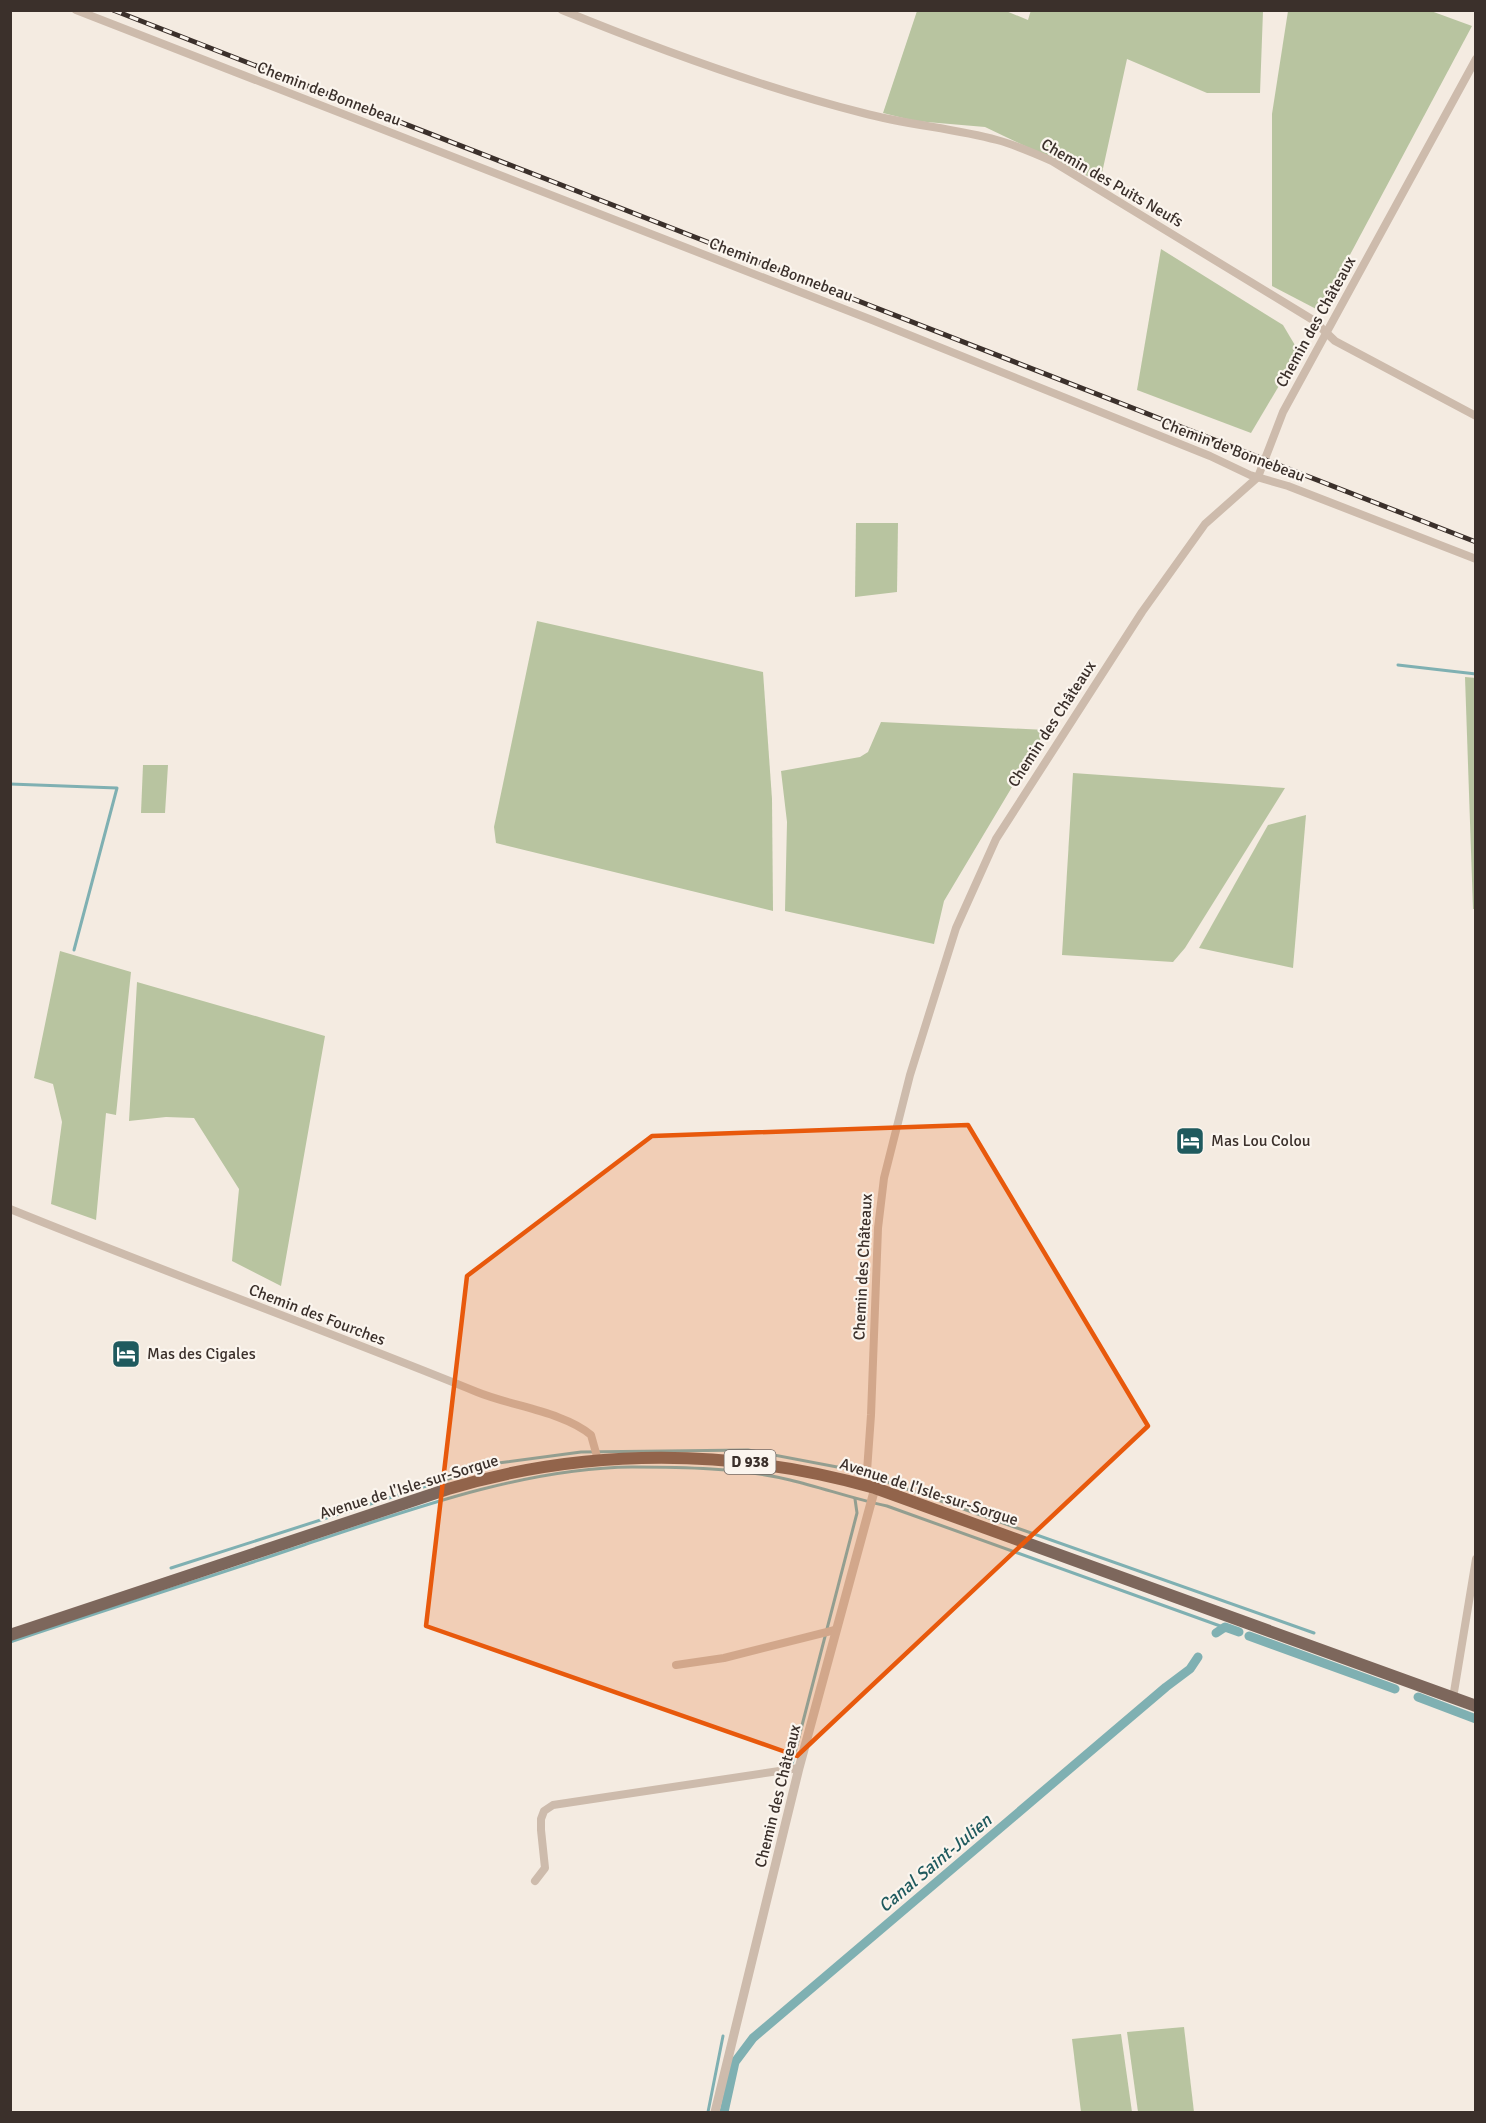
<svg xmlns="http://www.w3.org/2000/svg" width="1486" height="2123" font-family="Signika,sans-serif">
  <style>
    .green { fill: #b8c4a0 }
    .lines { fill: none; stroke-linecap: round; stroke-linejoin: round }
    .stream { stroke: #7fb0b2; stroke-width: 3 }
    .canal { stroke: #7fb0b2; stroke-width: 9 }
    .minor { stroke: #cdbbac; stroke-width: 8 }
    .tertiary { stroke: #cdbbac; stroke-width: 9 }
    .primary { stroke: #7d675c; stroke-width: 12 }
    .rail-casing { stroke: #3b302b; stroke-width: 5 }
    .rail { stroke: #fbf5ee; stroke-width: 3; stroke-dasharray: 9; stroke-linecap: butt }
    .marked { fill: #e8590c; fill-opacity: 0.2; stroke: #e8590c; stroke-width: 4.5; stroke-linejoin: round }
    .labels { text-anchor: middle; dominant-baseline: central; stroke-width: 4.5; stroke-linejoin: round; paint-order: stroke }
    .shield { fill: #fbf5ee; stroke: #756b66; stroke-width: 1.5 }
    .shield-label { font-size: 15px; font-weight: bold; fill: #3b302b }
    .street-label { font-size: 16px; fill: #3b302b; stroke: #fbf5ee }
    .poi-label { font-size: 16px; fill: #3b302b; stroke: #fbf5ee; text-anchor: start }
    .water-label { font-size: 18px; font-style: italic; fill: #1f5a5e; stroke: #fbf5ee }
  </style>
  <rect width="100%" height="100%" fill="#f4ebe1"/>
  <g class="green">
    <path d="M1031,10L1263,11L1260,93H1207L1127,59L1100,182L985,127L915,121L883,113L917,11H1006L1028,20Z"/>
    <path d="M1288,11H1431L1472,26L1320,311L1272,286V114Z"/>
    <path d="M1161,249L1283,325L1299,352L1251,433L1137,390Z"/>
    <path d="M856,523H898L897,592L855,597Z"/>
    <path d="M537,621L763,672L772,799L773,911L496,843L494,827Z"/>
    <path d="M1465,677L1476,678L1475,909H1473Z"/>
    <path d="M881,722L1046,730L944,901L934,944L785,911L787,822L781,771L860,757L868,752Z"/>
    <path d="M143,765H168L165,813H141Z"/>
    <path d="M1073,773L1285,788L1185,948L1173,962L1062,955Z"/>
    <path d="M1306,815L1293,968L1199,948L1268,825Z"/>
    <path d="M60,951L131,972L116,1115L106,1113L96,1220L51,1204L62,1122L53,1084L34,1078Z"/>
    <path d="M137,982L325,1036L281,1286L232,1261L239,1189L194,1118L166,1117L129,1121Z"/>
    <path d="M1184,2027L1194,2112H1138L1127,2032Z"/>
    <path d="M1121,2034L1132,2112H1081L1072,2039Z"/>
  </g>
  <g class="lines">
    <g class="stream">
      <path d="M1398,665L1476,674"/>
      <path d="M10,784L117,788L74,950"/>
      <path d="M171,1568L498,1463L581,1452L748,1450L853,1470L1314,1633"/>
      <path d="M10,1642C104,1610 198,1581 292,1549C398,1514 519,1468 632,1467C681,1467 742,1468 790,1480C823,1488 854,1499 887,1506L1223,1627"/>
      <path d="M792,1764L857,1513L855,1499"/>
      <path d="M708,2112L723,2036"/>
    </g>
    <g class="canal">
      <path d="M1216,1633L1225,1627L1239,1632"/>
      <path d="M1249,1636L1395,1689"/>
      <path d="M1418,1697L1476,1719"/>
      <path d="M724,2112L735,2062L753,2038L1166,1687L1190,1669L1198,1657"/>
    </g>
    <g class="minor">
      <path d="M76,10L872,320L1210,456L1250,475L1288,486L1476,559"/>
      <path d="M562,10C660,50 761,87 863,113C907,125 953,128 997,140C1016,145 1034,153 1052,161L1313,320L1335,341L1476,416"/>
      <path d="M10,1209C165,1272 322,1329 477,1392C511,1406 564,1412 591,1435L598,1460"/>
      <path d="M866,1485L871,1415L878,1228L884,1178L910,1075L956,928L996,839L1142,612L1205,524L1258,477L1283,412L1476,59"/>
      <path d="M676,1665L724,1658L835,1630"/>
      <path d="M1453,1698L1476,1559"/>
      <path d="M535,1881L545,1868L541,1830V1819L544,1811L553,1805L799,1768"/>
    </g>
    <path class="tertiary" d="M715,2112L799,1768L875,1488"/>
    <path class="primary" d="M10,1635L448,1489C588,1447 734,1448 875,1488L1476,1706"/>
    <g class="rail-casing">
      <path id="rail" d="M113,10L1476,542"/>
    </g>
    <use href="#rail" class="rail"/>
  </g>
  <path class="marked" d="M968,1125L1148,1426L797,1756L426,1626L467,1276L652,1136Z"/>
  <defs>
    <g id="hotel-square" transform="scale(1.5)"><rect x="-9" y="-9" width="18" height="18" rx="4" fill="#1f5a5e" stroke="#fbf5ee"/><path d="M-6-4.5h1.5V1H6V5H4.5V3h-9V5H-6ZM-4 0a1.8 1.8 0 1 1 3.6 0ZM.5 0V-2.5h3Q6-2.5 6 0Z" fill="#fff"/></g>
  </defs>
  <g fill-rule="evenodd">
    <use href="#hotel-square" x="1190" y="1141"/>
    <use href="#hotel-square" x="126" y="1354"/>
  </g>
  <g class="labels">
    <rect class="shield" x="724.5" y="1450" width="51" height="24" rx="4.5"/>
    <g class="shield-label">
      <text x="750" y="1462">D 938</text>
    </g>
    <g class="street-label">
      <text transform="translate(329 94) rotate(21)">Chemin de Bonnebeau</text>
      <text transform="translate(1112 183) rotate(30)">Chemin des Puits Neufs</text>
      <text transform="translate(781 270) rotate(21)">Chemin de Bonnebeau</text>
      <text transform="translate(1316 322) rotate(-61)">Chemin des Châteaux</text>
      <text transform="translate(1233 450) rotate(21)">Chemin de Bonnebeau</text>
      <text transform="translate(1052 724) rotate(-57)">Chemin des Châteaux</text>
      <text transform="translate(863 1267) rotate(-87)">Chemin des Châteaux</text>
      <text transform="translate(317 1315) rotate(21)">Chemin des Fourches</text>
      <text transform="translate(409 1487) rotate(-17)">Avenue de l'Isle-sur-Sorgue</text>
      <text transform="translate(929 1492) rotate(18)">Avenue de l'Isle-sur-Sorgue</text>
      <text transform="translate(778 1796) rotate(-76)">Chemin des Châteaux</text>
    </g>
    <g class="poi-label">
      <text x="1211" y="1141">Mas Lou Colou</text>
      <text x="147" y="1354">Mas des Cigales</text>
    </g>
    <g class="water-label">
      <text transform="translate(935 1863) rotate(-40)">Canal Saint-Julien</text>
    </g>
  </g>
  <rect width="1486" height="2123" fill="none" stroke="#3b302b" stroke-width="24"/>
</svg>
